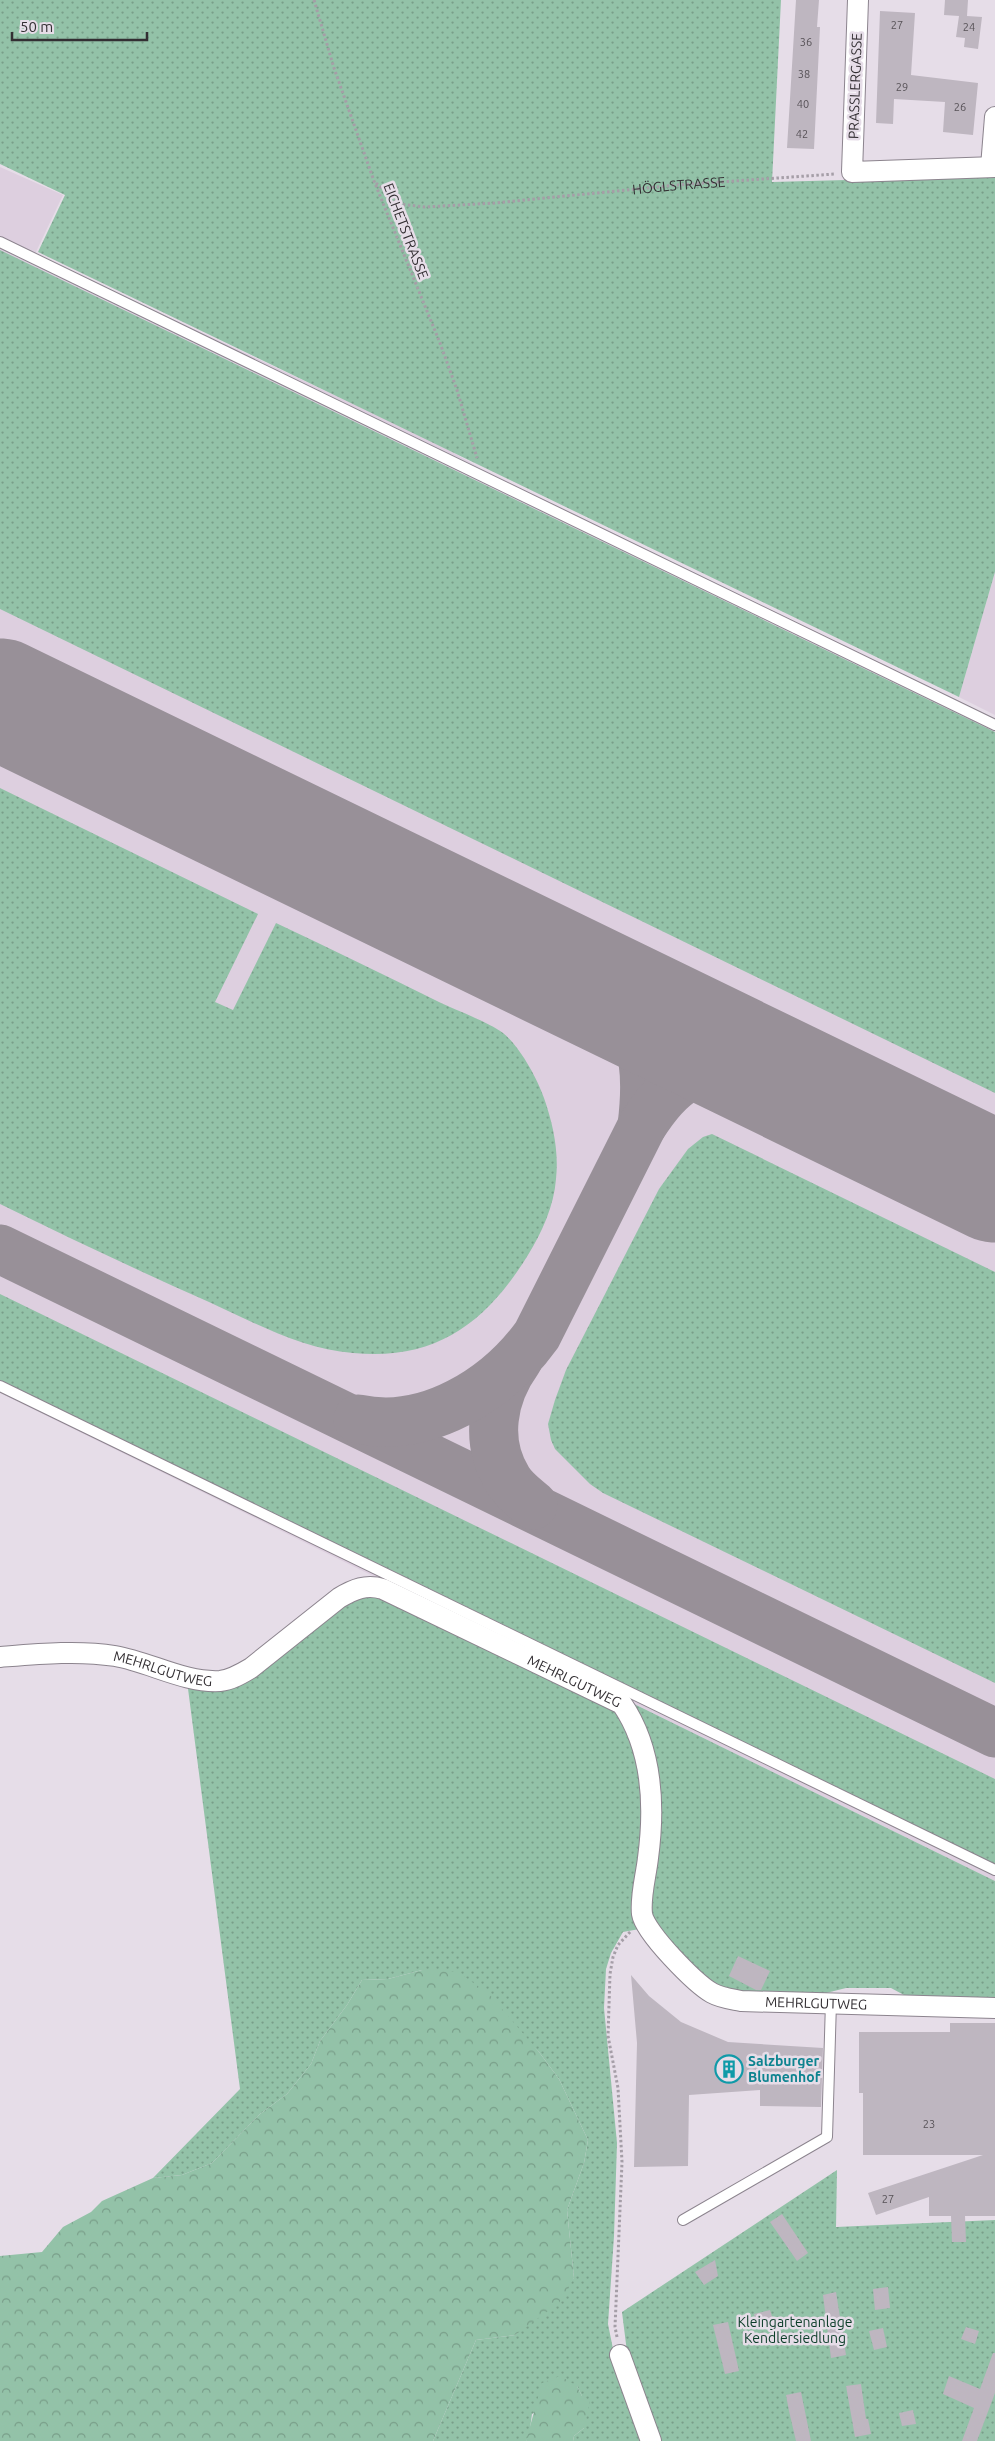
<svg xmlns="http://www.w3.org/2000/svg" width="995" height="2441" font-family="Ubuntu,sans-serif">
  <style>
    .built { fill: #ddcfdf }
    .grass { fill: url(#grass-dots) }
    .forest { fill: url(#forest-crowns) }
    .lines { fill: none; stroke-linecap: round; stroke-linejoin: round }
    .taxiway { stroke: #989098; stroke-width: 49 }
    .runway { stroke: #989098; stroke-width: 121 }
    .building { fill: #beb6c0 }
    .lane-casing { stroke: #8c848e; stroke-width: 12 }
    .street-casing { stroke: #8c848e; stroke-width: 22 }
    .path { stroke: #a59ea7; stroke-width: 3; stroke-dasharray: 2.5 2.5; stroke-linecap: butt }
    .lane { stroke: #fff; stroke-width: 10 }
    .street { stroke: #fff; stroke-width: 20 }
    .labels { text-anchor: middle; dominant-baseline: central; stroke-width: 5; stroke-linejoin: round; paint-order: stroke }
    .number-label { font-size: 11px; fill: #565156 }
    .street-label { font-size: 14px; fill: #332f33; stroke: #e6dde8 }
    .culture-label { font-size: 14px; font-weight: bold; fill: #0d838f; stroke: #e6dde8; text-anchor: start }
    .park-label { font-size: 14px; fill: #0b3d28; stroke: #e6dde8 }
  </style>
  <defs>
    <pattern id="grass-dots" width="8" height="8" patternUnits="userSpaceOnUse" patternTransform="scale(1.25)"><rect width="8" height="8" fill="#93c2a8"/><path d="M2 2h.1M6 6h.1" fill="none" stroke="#799e89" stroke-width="1.8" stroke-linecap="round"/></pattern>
    <pattern id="forest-crowns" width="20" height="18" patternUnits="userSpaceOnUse" patternTransform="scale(1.25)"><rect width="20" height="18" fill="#93c2a8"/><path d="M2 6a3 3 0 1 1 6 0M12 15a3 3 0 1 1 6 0" fill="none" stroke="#799e89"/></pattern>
  </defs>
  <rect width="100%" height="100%" fill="#e6dde8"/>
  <g class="built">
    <path d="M0,167L63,195L35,254L438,444L480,468L995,719V1881L0,1393Z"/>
    <path d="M995,572V715L959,697Z"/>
  </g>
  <g class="grass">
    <path d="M0,0H781L772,182L995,176V572L959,697L38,252L65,195L0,164Z"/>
    <path d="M0,250L995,732V1093L0,609Z"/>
    <path d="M0,788L258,914L215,1002L233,1010L276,923C331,949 385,975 439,1002C456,1010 490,1023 503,1033C520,1047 537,1078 544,1098C553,1124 559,1151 556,1179C554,1206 542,1232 528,1255C486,1323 436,1361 353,1353C302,1349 255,1323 209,1302C139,1271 69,1238 0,1204Z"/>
    <path d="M712,1134L995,1272V1683L603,1493L590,1484L555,1449L551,1440L548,1424L555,1400L566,1370L659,1189L688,1149L703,1137Z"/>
    <path d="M0,1294L995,1779V1864L0,1380Z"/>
    <path d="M373,1590L628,1701L995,1881V1999L904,1995L891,1988H846L822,1994L730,1992L712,1984L656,1926L623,1932L611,1953L606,1969L604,2008L617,2143L614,2236L608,2324L613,2349L647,2441H573L574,2436L584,2428L582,2396L577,2386L532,2414L529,2436L526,2441H433L476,2340L515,2335L574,2278L567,2210L584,2163L588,2140L559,2079L539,2052L525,2038L422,1970L388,1979L362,1980L347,2005L320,2041L311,2064L287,2094L260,2114L212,2163L182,2175L153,2178L240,2089L187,1681L209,1686L330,1608Z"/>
    <path d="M837,2170L836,2227L995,2220V2441H656L628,2360L622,2312Z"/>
  </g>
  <g class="forest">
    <path d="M422,1970L458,1972L489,1994L539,2052L559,2079L588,2140L584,2163L567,2210L574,2278L559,2303L515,2335L476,2340L433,2441H0V2256L42,2252L63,2227L91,2212L102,2201L153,2178L182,2175L212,2163L260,2114L287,2094L311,2064L320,2041L347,2005L362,1980L388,1979Z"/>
    <path d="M560,2376L577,2386L582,2396L590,2401L584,2428L574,2436L573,2441H526L542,2383Z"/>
  </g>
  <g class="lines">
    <g class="taxiway">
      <path d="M591,985C599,992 611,998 618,1006C648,1040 647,1084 642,1126"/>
      <path d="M0,1249L995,1733"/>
      <path d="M518,1360C492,1396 484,1442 508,1480C514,1490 525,1498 533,1505"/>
      <path d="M358,1419C427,1434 498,1389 537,1335L642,1126C674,1076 693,1069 751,1064"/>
    </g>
    <path class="runway" d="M0,699L995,1182"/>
  </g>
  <g class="building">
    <path d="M796,0H819L817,27H820L814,149L787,148Z"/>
    <path d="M945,0H968L967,16L982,17L978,49L964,47L965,38L956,37L959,16L944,15Z"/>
    <path d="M880,11L915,13L911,75L978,83L973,135L943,132L945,102L894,99L893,124L876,123Z"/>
    <path d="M738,1956L770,1971L761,1990H756L729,1976Z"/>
    <path d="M631,1975L649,1996L681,2022L728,2042L823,2048L821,2107L760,2106V2090L689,2095L688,2166L634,2167L637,2043Z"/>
    <path d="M950,2023H995V2216H965L966,2242H952L951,2216H929V2197L876,2215L868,2193L983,2155H863V2093H859V2032H950Z"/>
    <path d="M782,2214L808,2253L797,2261L770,2222Z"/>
    <path d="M715,2260L718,2276L704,2285L695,2272Z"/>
    <path d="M888,2287L890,2308L875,2310L873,2289Z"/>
    <path d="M836,2292L846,2355L831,2358L823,2295Z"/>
    <path d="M770,2310L774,2323L758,2328L754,2314Z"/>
    <path d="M728,2322L739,2371L725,2374L713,2325Z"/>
    <path d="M966,2327L979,2331L975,2344L961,2339Z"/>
    <path d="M883,2328L887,2347L874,2350L869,2331Z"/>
    <path d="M993,2353H995V2393L977,2441H962L974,2408L943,2394L949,2376L980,2389Z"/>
    <path d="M861,2384L866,2419H868L871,2434L855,2437L846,2386Z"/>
    <path d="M801,2392L811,2441H796L789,2411L786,2395Z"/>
    <path d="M913,2410L916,2424L902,2426L899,2413Z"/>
  </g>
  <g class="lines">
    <g class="lane-casing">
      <g id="lane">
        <path d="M0,242L995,725"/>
        <path d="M0,1386L995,1870"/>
        <path d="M683,2220L827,2137L831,2002"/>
      </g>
    </g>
    <g class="street-casing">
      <g id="street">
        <path d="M858,0L852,172L995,167"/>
        <path d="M991,167L995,117"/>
        <path id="s2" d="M0,1657C37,1654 78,1650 115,1656C150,1662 184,1683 220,1681C231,1680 241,1674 251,1668L339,1598C354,1589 366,1584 383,1589L622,1704C652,1748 655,1806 648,1858C646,1876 640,1896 642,1914C645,1933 696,1984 712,1993C721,1998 731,1999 741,2001L995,2008"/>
        <path d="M620,2355L651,2441"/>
      </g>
    </g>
    <g class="path">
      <path d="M314,0L334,68L374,181L440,343L457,390L477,458"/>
      <path id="s1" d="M376,183L399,204L425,207L495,203L677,185L835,174"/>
      <path d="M617,2337L615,2327L622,2162L618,2088L608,2036L610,1974L613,1957L618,1945L631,1931"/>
    </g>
    <use href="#lane" class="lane"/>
    <use href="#street" class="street"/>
  </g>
  <defs>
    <g id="building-ring" transform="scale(1.4375)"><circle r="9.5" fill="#e6dde8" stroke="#0f9aa8" stroke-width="1.5"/><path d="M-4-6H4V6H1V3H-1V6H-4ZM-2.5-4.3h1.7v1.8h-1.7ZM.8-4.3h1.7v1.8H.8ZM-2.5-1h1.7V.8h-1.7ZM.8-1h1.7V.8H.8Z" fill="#0f9aa8"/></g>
  </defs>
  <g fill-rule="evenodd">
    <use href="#building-ring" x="729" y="2069"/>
  </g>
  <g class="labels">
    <g class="number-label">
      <text x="897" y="25">27</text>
      <text x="969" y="27">24</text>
      <text x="806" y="42">36</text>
      <text x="804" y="74">38</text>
      <text x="902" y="87">29</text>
      <text x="803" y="104">40</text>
      <text x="960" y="107">26</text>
      <text x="802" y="134">42</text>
      <text x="929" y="2124">23</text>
      <text x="888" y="2199">27</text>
    </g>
    <g class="street-label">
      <text transform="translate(855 86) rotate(-88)">PRASSLERGASSE</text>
      <text stroke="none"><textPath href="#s1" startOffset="312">HÖGLSTRASSE</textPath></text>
      <text transform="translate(406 231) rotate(69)">EICHETSTRASSE</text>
      <text stroke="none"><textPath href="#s2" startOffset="165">MEHRLGUTWEG</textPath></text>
      <text stroke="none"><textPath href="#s2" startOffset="629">MEHRLGUTWEG</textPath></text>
      <text stroke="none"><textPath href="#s2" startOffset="1110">MEHRLGUTWEG</textPath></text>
    </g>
    <g class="culture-label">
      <text x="748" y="2061">Salzburger<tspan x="748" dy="16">Blumenhof</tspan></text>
    </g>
    <g class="park-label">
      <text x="795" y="2322">Kleingartenanlage<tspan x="795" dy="16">Kendlersiedlung</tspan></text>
    </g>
  </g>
  <path d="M12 32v8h135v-8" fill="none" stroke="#332f33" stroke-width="2.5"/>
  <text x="20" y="32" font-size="15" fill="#332f33" stroke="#e6dde8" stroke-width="4" paint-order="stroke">50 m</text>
</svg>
